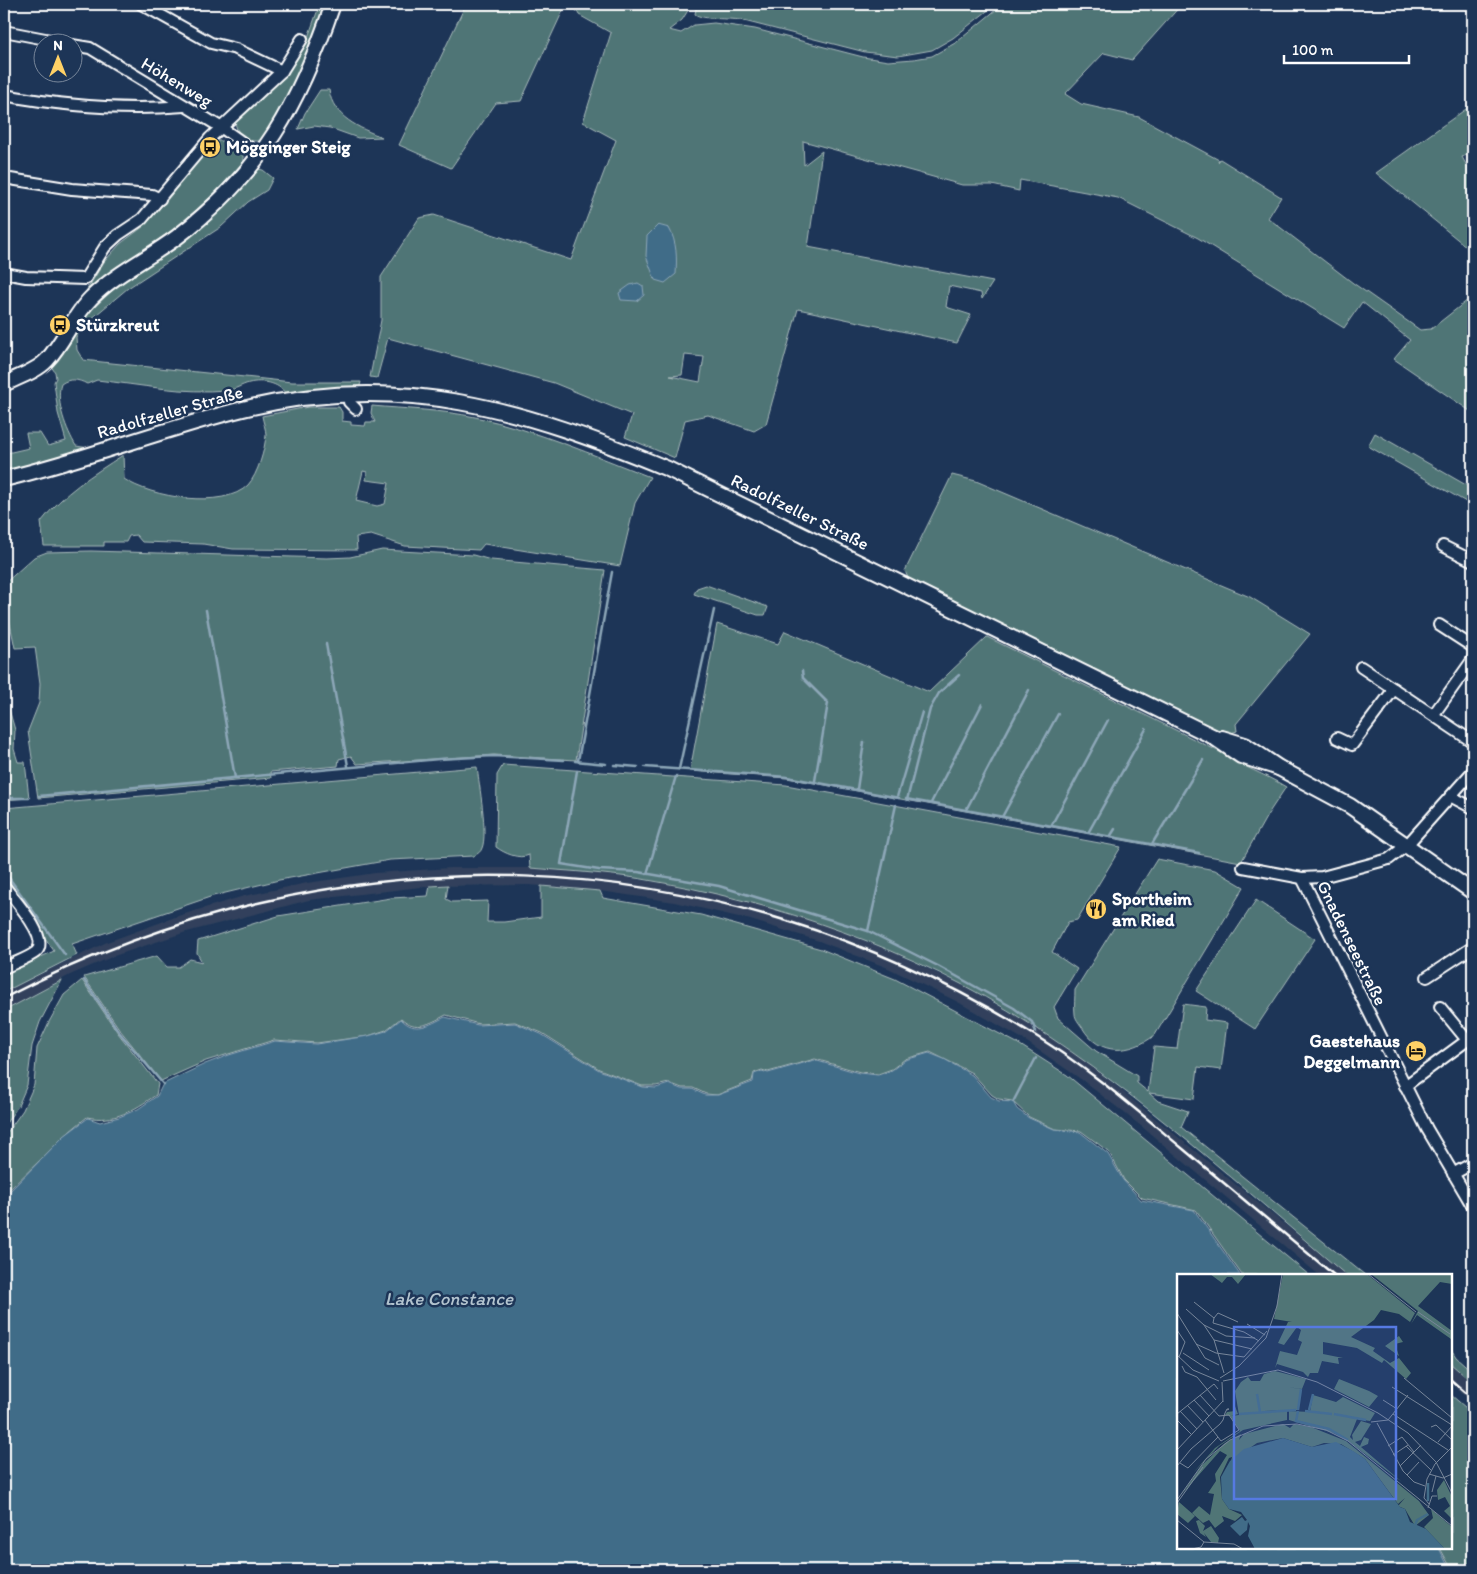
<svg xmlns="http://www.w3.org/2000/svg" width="1477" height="1574" font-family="Itim,sans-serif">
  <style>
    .built { fill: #30415c }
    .green { fill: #507576; stroke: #a8baba; fill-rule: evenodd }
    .water { fill: #416c88; stroke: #8da7b8 }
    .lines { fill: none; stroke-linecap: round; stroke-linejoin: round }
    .stream { stroke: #8da7b8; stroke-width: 2.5 }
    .street-casing { stroke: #fff; stroke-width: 14 }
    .secondary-casing { stroke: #fff; stroke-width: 18 }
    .street { stroke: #1d3557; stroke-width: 10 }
    .secondary { stroke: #1d3557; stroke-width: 14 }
    .rail { stroke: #fff; stroke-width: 2.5 }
    .labels { text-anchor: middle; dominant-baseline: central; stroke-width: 5; stroke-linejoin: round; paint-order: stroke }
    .street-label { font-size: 18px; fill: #fff; stroke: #1d3557 }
    .poi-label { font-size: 18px; font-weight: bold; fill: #fff; stroke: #1d3557; text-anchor: start }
    .water-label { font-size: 19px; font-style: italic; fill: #b3c4cf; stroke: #1d3557 }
    .inset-river { fill: none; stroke: #416c88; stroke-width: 2.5 }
    .inset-road { fill: none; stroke: #77869a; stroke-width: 1 }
    .view { fill: #567ae2; fill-opacity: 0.15; stroke: #567ae2; stroke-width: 2.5 }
    .inset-edge { fill: none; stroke: #fff; stroke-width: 2.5 }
  </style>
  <rect width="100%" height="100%" fill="#1d3557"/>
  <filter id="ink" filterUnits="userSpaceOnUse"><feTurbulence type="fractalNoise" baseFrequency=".02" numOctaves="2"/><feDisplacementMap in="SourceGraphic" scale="10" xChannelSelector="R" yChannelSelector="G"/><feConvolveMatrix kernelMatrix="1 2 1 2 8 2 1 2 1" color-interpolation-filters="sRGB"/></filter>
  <g filter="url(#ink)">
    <g class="built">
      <path d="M450,868H530L602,874L676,885L751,902L823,924L893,952L964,986L1030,1024L1093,1067L1346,1275H1319L1141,1126L1082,1080L1021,1038L956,1001L888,968L819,941L747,919L674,902L600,891L529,885L430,886L309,900L183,933L114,956L70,975L4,1011V992L107,942L178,916L244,896L307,883L375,873Z"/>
      <path d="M1451,1364L1473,1383V1403L1451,1384Z"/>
    </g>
    <g class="green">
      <path d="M320,4H328L292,95L263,140C249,144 237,136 235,122L289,70L307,40Z"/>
      <path d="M466,4H566L521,101L496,103L451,168L399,145Z"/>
      <path d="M573,4H692L682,20L669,30L681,33L694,25L714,23L755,29L863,57L888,61L914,59L932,56L957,42L1003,4H1182L1132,60L1104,53L1065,94L1081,104L1139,117L1219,160L1218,162L1220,159L1281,197L1268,218L1353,283L1420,330L1431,329L1473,296V413L1394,359L1410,340L1362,302L1344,328L1198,238L1118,198L1020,180L1019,191L992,185H962L803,141L804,165L822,151L808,247L993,282L982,299L981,293L949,286L946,307L971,315L957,343L798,309L766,424L754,431L708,415L685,420L675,458L625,437L632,415L554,383L388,338L377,378L370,377L381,320V277L419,218L434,215L571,260L616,140L583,122L611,33L579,15ZM685,355L704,357L700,382L670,376L682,375Z"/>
      <path d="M697,4H996L953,38L932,50L898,56L865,52L740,20C729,18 702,20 695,14Z"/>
      <path d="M320,90H329C333,117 359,128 382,137L358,138L330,128L314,126L298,129L305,113Z"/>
      <path d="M1473,104V152L1462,157L1473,177V252L1376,173Z"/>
      <path d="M218,141H231L243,149V162L217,191L181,224L141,252L80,301L104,262L120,244L144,226L168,199L205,151Z"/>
      <path d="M257,169L263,170L273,178L267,190L248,202L221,227L128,288L84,325L76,337L77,350L83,360L292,382H361L359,389L286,394C278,382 262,380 249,383C241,385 235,390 227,390C183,394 141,385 97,380L87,384C78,379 69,378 61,384C55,402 67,431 76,446L89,448L71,453V456L4,475V441L7,453L29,448L26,433H40L48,446L66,441L58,413L54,382L56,378L55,372L50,365L75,326L122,281L180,241L222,208Z"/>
      <path d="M372,406C406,409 442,410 475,417C536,430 593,455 650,477L635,503L620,566L484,544L479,550L405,546L371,535L356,537L357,550L233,549L203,544L142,542L136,535L129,536L126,542H104V546H44L41,522C63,493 92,475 123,455L124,479C150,497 224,510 248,485C258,474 265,449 266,435C266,429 263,422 262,416L308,407H339L342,412V421L351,422V425L365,426L366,422H375L371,413ZM363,471L367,472L366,480L389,483L385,504L377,506L356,501Z"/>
      <path d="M1375,433L1473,489V506L1368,446Z"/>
      <path d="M952,475L976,481L1226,587L1250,597L1310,634L1236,724L1237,731L1231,733L1217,730L908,578L905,571Z"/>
      <path d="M382,550L473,555L491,560L605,570L576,760L494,755L357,764L351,756L339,759L338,766L270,772L271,778L38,798L28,731L39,703L40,683L35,647L15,648L4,595V584L34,557L47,552L91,551L327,558L350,557Z"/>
      <path d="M706,585L768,607L765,615H758L694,594L697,588Z"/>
      <path d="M717,624L778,644L785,631L929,692L987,637L1222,753C1242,767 1265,774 1286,787L1268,814L1241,862L787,778L690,771Z"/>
      <path d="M4,699H6L15,730L14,749L18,762H25L29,798L4,800V771L8,770L10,755L4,743Z"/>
      <path d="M503,765L786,785L1121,847L1077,920L1068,922L1052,952L1077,969L1054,1007L1058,1018L1096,1051L1137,1076V1083L1148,1092L1154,1047L1177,1049L1183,1004L1206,1007L1205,1020L1227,1023L1221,1070L1198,1067L1194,1099L1149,1093L1158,1101L1188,1111L1181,1127L1365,1275H1346C1245,1190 1142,1096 1030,1024C913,949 779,902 642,879C605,873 567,871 530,868L529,855C519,860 504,853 496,847L497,775Z"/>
      <path d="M477,767C479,784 488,834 482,848C481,852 477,854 474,856L390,860L279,880L213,896L72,944L77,955L4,992V974L54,951L4,877V808Z"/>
      <path d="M1157,859L1215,870L1244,887L1155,1035C1131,1054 1099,1057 1082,1027C1079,1023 1075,1018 1075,1014C1074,1006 1075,997 1075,990Z"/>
      <path d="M448,885L446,899L452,902L488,901L487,922H504L541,917V886L600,891L603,898L701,915L821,949L895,979L1017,1043L1067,1075L1309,1275H1242L1196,1210L1142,1198L1124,1180L1109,1152L1081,1131L1055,1129L1029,1117L1012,1101L999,1099L992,1095L972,1073L930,1052L905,1059L892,1069L878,1074L860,1072L815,1059L768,1072L762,1070L754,1073L752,1081L717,1095L706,1094L693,1088H682L669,1083L656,1086H642L599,1069L542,1033L515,1022L479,1024L446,1015C429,1024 416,1032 401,1018L386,1030L368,1036L317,1043L274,1040L206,1061L161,1081L120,1030L84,977L157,956L167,967H179L190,959L202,962L197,953L198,941L278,916L391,898L428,896L430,886Z"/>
      <path d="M1256,900L1315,939L1255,1029L1196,991Z"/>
      <path d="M62,980L40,1022L32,1046L27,1085L18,1106L4,1126V1011Z"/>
      <path d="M82,980L118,1033L158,1084L156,1095C134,1110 114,1123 87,1117L69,1132L4,1195V1137L23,1110L34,1085L37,1048L49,1022L64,995Z"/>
      <path d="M1451,1349L1456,1357L1473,1372V1383L1451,1364Z"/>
      <path d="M1451,1395L1473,1414V1464L1468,1459L1466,1461L1473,1469V1570H1452L1440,1548H1451Z"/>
    </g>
    <g class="water">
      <path d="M658,225L669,228C677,242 677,258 676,274L665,283L655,280L646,256L647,236Z"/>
      <path d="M638,283L643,286L644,295L637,301L621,300L619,293L630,285Z"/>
      <path d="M445,1017L478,1025L515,1023L541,1034L599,1070L643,1087L656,1088L669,1084L681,1089H692L705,1095H718L753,1082L754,1074L762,1071L768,1073L814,1060L859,1073L878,1075L892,1070L905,1060L929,1053L944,1059L972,1075L991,1097L999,1101L1013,1102L1017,1109L1029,1118L1054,1129L1080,1132L1108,1154L1123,1180L1141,1200L1194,1210L1240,1275H1178V1548H1439L1450,1570H4V1197L64,1136L88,1118L100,1122L119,1117L138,1109L157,1096L163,1084L205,1064L229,1055L275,1041L316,1044L368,1036L386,1031L401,1019C415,1034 429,1025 445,1017Z"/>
    </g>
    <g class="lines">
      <g class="stream">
        <path d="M206,610L235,778"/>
        <path d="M326,644L348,766"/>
        <path d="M802,671L803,678L828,703L815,781"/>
        <path d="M575,761L606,764"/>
        <path d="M578,761L612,572"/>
        <path d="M614,765L638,767"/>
        <path d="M645,767L787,777L899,798"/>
        <path d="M679,769L714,610"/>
        <path d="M577,771L561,864L599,870L638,872L719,886L868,931L938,966L1014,1008L1032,1022L1036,1032"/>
        <path d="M857,789L864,742"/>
        <path d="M39,796L439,759L493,756L564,760"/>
        <path d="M897,797L922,712"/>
        <path d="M4,798H29"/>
        <path d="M906,799L1199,853"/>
        <path d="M907,800L930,709L939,693L959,675"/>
        <path d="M931,803L982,704"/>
        <path d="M966,810L1029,690"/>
        <path d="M1002,817L1058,714"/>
        <path d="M1051,826L1108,720"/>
        <path d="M1088,833L1146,729"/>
        <path d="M1110,837L1115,829"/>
        <path d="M1152,844L1203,760"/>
        <path d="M4,871L65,955"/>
        <path d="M647,874L676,776"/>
        <path d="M868,931L896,805"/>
        <path d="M84,980L119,1032L163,1084"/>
        <path d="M1013,1102L1036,1058"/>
      </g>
      <g class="street-casing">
        <g id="street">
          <path d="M141,4L211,43L236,49L282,71"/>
          <path d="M4,31L61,42"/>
          <path d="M72,45L90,48L222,128L260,155"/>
          <path d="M4,95C64,106 124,111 184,106"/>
          <path d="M4,178L72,189L152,195L160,199"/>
          <path d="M4,273L26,277L85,279L105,247L118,235L142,219L210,138L282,71L302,39"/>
          <path d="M349,395V402L356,409"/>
          <path d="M1443,546L1473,561"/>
          <path d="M1439,625L1473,647"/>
          <path d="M1361,667L1473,742"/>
          <path d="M1434,714L1473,659"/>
          <path d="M1337,738L1352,745L1394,689"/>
          <path d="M1452,797L1473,808"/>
          <path d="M1243,867L1302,878L1322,877L1389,859L1407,845L1473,771"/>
          <path d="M1302,878L1427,1129L1473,1207"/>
          <path d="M4,886C13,898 51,939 36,952C27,959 13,963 4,968"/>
          <path d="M1427,977L1473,947"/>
          <path d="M1440,1007L1467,1040"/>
          <path d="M1405,1086L1473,1036"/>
          <path d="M1453,1174L1473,1163"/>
        </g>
      </g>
      <g class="secondary-casing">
        <g id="secondary">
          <path d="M4,384C18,377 37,371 47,360C64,342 73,316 91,298C116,273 149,258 177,237C263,171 299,104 333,4"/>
          <path d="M4,479C85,460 162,429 243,409C400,371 523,409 668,469L1212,736L1241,756L1279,768"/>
          <path d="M1222,738L1245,745L1279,768L1350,806L1473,892"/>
        </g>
      </g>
      <use href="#street" class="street"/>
      <use href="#secondary" class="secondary"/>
      <g class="rail">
        <path d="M4,998C338,824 715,835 1036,1036C1088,1068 1134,1108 1182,1148C1233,1190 1283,1233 1334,1275"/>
        <path d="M1451,1380L1473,1399"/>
      </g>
    </g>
  </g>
  <defs>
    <g id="bus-disc" transform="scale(1.125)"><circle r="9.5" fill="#ffd166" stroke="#1d3557"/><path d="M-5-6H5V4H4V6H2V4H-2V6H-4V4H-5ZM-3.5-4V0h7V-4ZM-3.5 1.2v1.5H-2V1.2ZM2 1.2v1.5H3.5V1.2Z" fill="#111"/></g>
    <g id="restaurant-disc" transform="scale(1.125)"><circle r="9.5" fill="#ffd166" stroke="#1d3557"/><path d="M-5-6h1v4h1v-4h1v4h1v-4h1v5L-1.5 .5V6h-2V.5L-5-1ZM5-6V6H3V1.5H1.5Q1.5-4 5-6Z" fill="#111"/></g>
    <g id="hotel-disc" transform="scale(1.125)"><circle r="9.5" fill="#ffd166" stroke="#1d3557"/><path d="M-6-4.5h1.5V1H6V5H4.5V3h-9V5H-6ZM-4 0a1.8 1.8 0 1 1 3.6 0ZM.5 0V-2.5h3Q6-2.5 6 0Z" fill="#111"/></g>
  </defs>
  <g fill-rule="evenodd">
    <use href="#bus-disc" x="210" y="147"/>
    <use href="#bus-disc" x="60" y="325"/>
    <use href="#restaurant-disc" x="1096" y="909"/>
    <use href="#hotel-disc" x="1416" y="1051"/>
  </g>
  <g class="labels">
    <g class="street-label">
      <text transform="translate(177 82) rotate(31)">Höhenweg</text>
      <text transform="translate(170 412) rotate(-16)">Radolfzeller Straße</text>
      <text transform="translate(800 512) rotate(26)">Radolfzeller Straße</text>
      <text transform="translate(1352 943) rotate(64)">Gnadenseestraße</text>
    </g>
    <g class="poi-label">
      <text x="226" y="147">Mögginger Steig</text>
      <text x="76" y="325">Stürzkreut</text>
      <text x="1112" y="899">Sportheim<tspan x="1112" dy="21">am Ried</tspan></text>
      <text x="1400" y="1041" text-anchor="end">Gaestehaus<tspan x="1400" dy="21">Deggelmann</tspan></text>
    </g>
    <g class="water-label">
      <text x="449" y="1298">Lake Constance</text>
    </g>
  </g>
  <g transform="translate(1177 1274)">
    <rect width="275" height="275" fill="#1d3557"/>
    <path d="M33,0H69L61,10L55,3H50L45,9ZM106,0H190L238,39L233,48L222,40L204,36L197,46L174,63L198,74L196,77L213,89L222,84L234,99L229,105L207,86L205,89L180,74L146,68V80L166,84H161L162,90L145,87L141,99H133L131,103L126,98L100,90L98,94L103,77L120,81L125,68L121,66L124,56L120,53L107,71L101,69L111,48H115L97,45ZM194,0H275V10L263,8L241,32L275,57L274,65L240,41L234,50L241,37ZM222,62L226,68L218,70L222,82L208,72ZM98,97L129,105L125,115L110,113L124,115L121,136L87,137H110V146L66,156L42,172L16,199L38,174L63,157L53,142L48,141L50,138L58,137L56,127L61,140L54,142L62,141L58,117L64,108L71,103L74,107H83L87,100ZM162,105L192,117L201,122L192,133L157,115ZM136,121L159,128L166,123L198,139L193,147L180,145L173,163L176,166L175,161L184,147L194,150L184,166L178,168L183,172L187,163L192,165L191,170L184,173L225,208L163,161L112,146V137L133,138ZM106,150L113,154L117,150L134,153L169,167L242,227L252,241L238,252L228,235L221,232L228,224L221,230L188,185L164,170L147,169L135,173L106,164L80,169L54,187L55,183L52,184L43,203L45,225L52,235L65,241L58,247L45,242L47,247L38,254L32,246L26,249L15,239L22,232L33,241L37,220L31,219L39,207L38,200L50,181L43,177L5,220L25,191L48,169L64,160L62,166L67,160ZM267,206L275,223V245L267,237L273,232L268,223L261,226L260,216ZM2,228L18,242L11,249L0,240ZM254,235L275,253V275L267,274L247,253L256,244ZM22,246L28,252L26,257L34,252L42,264L41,269L34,268L27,259L29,263L23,259L19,247Z" fill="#507576"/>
    <path d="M106,164L135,173L159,168L176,177L188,185L223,233L228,235L233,248L249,255L268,275H78L71,262L73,252L71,248L70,256L63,262L53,252L65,243L68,247L70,246L64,238L52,235L45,225L44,203L53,187L67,175Z" fill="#416c88"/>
    <path class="inset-river" d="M80,120L83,138M121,136L124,115M132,136L136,120M121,137L119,147L152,155L171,166M128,137L155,140M62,140L119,136M157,140L189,146M251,227V209M238,252L240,246L251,240"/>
    <path class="inset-road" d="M191,0L239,38M17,28L37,44L36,49L67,58L82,67M9,35L27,51L49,62L78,64M241,38L273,60M0,39L28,84L42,91M37,44L41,39L61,48M70,50L88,61M27,51L37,66L47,99M0,56L8,68L2,83M37,66L75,75M19,70L39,79L67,83L90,57M6,79L32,96M0,81L16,96L42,107M5,92L8,98L20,103L39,126M43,104L62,92L89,64L100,32L105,0M227,104L275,144M46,107L101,96L140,108L201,139L231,159L259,188L275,219M45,108L46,128M215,113L275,151M23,121L42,142L52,141L62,156L44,167L28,146M17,126L32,142M206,126L220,135M10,131L26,148M3,137L20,155M0,140L37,110L41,115M216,140L271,176M0,146L14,160M194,148L211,146L231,121M200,149L226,197L237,208L248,212M254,153L259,151L275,166M261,168L275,152M211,172L225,163L237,178M229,172L254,196M0,176L46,127M216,181L231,171M3,189L11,194L41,163M0,192L14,175L43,150L46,146L48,139L50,135H52L50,136M223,192L244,171M252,200L266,204L275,200M230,201L242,188M255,218L259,202M0,226L29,185L53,166L86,152L120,150L149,156L171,167L275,252M0,229L26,193M252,230L247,224L250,205L258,190L275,173M251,234L255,222H260M0,246L27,268L57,270L66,275M15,275L24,273L27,268"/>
    <path class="view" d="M57,53H219V225H57Z"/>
    <rect width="275" height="275" class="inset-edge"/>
  </g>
  <rect width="1477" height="1574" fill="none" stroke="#1d3557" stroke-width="20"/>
  <rect x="10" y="10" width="1457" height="1554" fill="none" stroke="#fff" stroke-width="2" filter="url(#ink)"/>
  <g transform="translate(58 58)"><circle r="24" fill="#1d3557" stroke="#77869a"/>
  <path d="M0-4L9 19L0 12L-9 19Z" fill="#ffd166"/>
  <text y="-8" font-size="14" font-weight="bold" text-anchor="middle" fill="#ffffff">N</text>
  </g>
  <path d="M1284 55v8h125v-8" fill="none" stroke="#ffffff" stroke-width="2.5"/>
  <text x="1292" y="55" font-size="15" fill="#ffffff" stroke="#1d3557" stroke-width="4" paint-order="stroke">100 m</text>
</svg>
